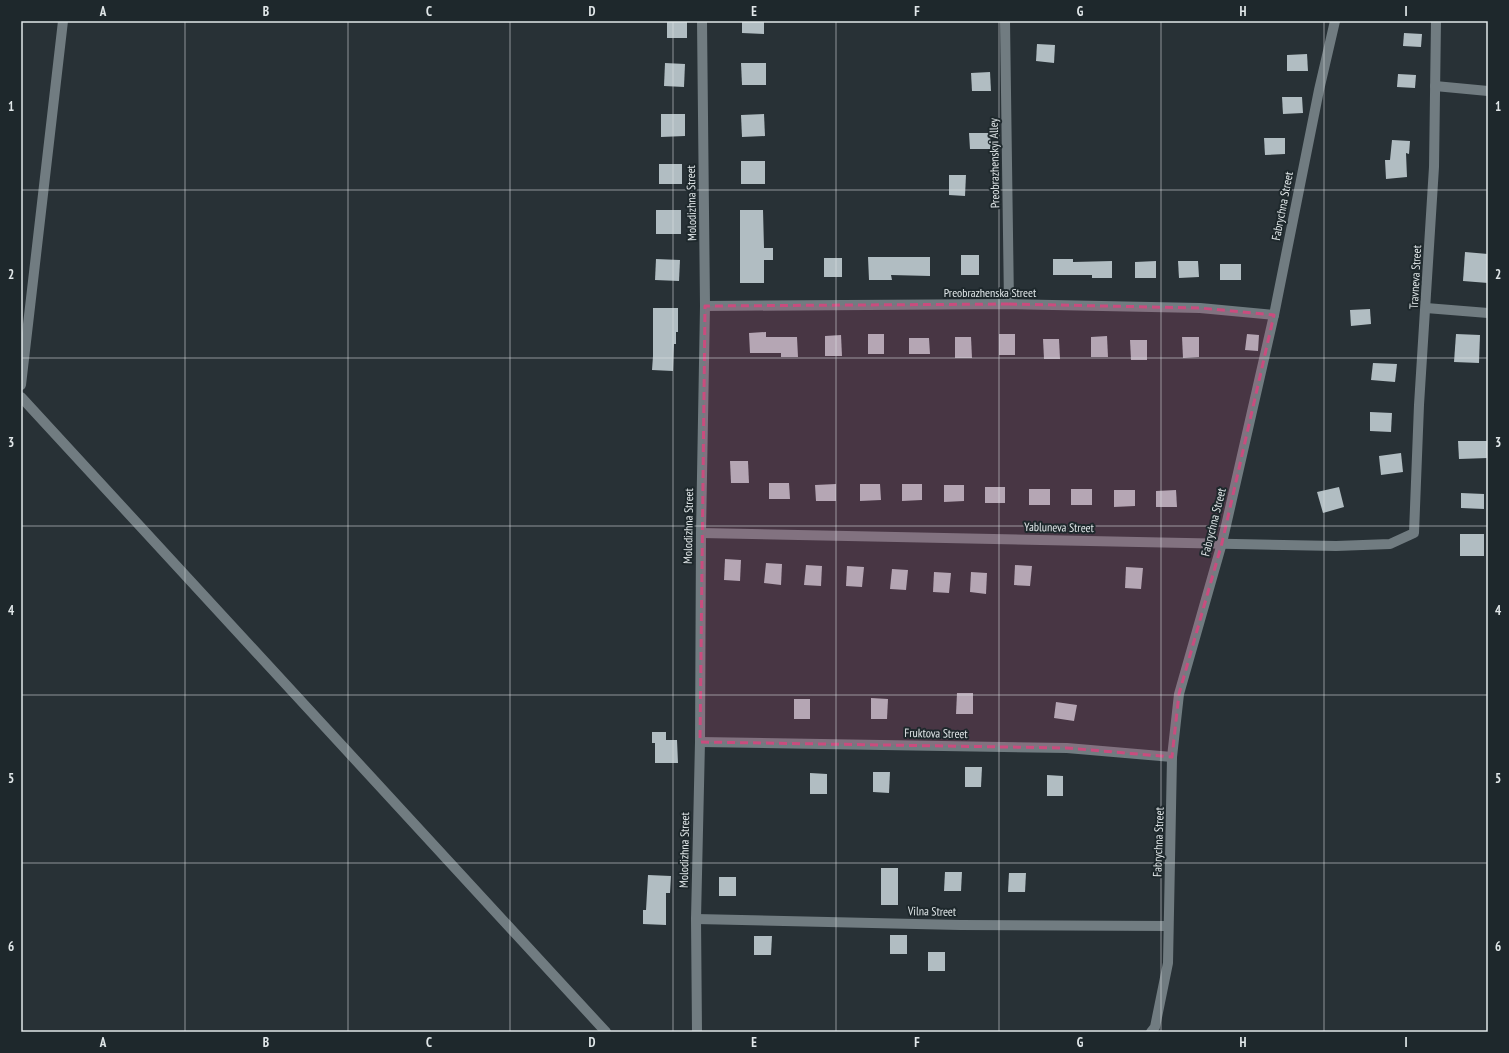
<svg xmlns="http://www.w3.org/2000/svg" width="1509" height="1053" font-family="'PT Sans Narrow',sans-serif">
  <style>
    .building { fill: #b1bdc2 }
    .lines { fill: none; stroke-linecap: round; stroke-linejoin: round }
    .minor { stroke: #717c81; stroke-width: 10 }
    .marked { fill: #ca4c7e; fill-opacity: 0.2; stroke: #ca4c7e; stroke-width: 3; stroke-dasharray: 8 5; stroke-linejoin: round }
    .grid { fill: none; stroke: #e1e7e9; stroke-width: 1; stroke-opacity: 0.55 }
    .labels { text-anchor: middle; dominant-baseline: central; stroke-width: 4; stroke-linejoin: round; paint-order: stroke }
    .street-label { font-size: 12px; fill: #e1e7e9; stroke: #1e282c }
    .neatline { fill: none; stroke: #e1e7e9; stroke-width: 1.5 }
    .grid-label { font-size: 13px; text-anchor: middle; font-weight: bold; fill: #e1e7e9 }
  </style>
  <rect width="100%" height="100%" fill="#283136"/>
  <g class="building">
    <path d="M742,21H764V34L742,33Z"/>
    <rect x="667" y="22" width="20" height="16"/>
    <path d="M1404,33L1422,34L1421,47L1403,46Z"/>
    <path d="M1037,44L1055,45L1054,63L1036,61Z"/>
    <path d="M1307,54L1308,71H1287V55Z"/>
    <path d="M665,63L685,64L684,87L664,86Z"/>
    <path d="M741,63H766V85H742Z"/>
    <path d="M990,72L991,91H972L971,73Z"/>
    <path d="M1398,74L1416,75L1415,88L1397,87Z"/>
    <path d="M1282,97H1302L1303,113L1283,114Z"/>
    <path d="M661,114H685V136L661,137Z"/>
    <path d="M764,114L765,136L742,137L741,115Z"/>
    <path d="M969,133H990L991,149H970Z"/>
    <path d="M1264,138H1285V154L1265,155Z"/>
    <path d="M1392,140L1410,141L1409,154L1406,153L1407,177L1386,179L1385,160H1390Z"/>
    <rect x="741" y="161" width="24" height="23"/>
    <rect x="659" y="164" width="23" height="20"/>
    <path d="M949,175H966L965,196L949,195Z"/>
    <rect x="656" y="210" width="25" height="24"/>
    <path d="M740,210H763L764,248H773V260H764V283H740Z"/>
    <path d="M1465,252L1488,254V283L1463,281Z"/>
    <rect x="961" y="255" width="18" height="20"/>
    <path d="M868,257H930V276L891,275L892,280H869Z"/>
    <rect x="824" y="258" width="18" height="19"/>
    <path d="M656,259L680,260L679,281L655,280Z"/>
    <path d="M1053,259H1073V262L1112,261V278H1092V275H1053Z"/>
    <path d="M1156,261V278H1135V262Z"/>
    <path d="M1178,261H1198L1199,277L1179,278Z"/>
    <rect x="1220" y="264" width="21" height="16"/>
    <path d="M653,308H678V332H676V344H674L673,371L652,370L653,356Z"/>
    <path d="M1370,309L1371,324L1351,326L1350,310Z"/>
    <path d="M766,332V337H797L798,357H781V353H750L749,333Z"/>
    <rect x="868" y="334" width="16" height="20"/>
    <rect x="999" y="334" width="16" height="21"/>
    <path d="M1247,334L1259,335L1258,351L1245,350Z"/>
    <path d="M1456,334L1480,335L1479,363L1454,362Z"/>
    <path d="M841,335L842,356H825V336Z"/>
    <path d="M1107,336L1108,357H1091V337Z"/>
    <path d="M955,337H971L972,358H955Z"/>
    <path d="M1182,337H1199V357L1183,358Z"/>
    <path d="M909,338H929L930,354H909Z"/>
    <path d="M1043,339H1059L1060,359H1044Z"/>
    <path d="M1130,340H1147V360H1131Z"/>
    <path d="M1373,363L1397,364L1395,382L1371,380Z"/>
    <path d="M1370,412L1392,413L1391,432L1370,431Z"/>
    <path d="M1458,441H1488V458L1459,459Z"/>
    <path d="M1401,453L1403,472L1381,475L1379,456Z"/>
    <path d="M730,461H748L749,483H731Z"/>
    <path d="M769,483H789L790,499H769Z"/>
    <path d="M836,484V501H816L815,485Z"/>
    <path d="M860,484H880L881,500L860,501Z"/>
    <path d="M902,484H922V500L902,501Z"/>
    <path d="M944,485H964V501L944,502Z"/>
    <rect x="985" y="487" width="20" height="16"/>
    <path d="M1339,487L1344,507L1323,513L1317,492Z"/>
    <rect x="1029" y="489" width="21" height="16"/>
    <rect x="1071" y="489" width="21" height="16"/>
    <path d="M1114,490H1135V506L1114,507Z"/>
    <path d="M1176,490L1177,507H1156V491Z"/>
    <path d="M1461,493L1484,494V509L1461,508Z"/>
    <rect x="1460" y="534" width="24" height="22"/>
    <path d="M725,559L741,560L740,581L724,580Z"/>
    <path d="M766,563L782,564L781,585L764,583Z"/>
    <path d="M806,565L822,566L821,586L804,585Z"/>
    <path d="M1015,565L1032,566L1030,586L1014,585Z"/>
    <path d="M847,566L864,567L862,587L846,586Z"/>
    <path d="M1126,567L1143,568L1141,589L1125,588Z"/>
    <path d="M892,569L908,570L906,590L890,589Z"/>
    <path d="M934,572L951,573L949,593L933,592Z"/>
    <path d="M971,572L987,573L986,594L970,592Z"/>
    <path d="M957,693H973V714H956Z"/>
    <path d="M871,698L888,699L887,719H871Z"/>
    <rect x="794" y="699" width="16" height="20"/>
    <path d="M1056,702L1077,705L1074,721L1054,718Z"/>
    <path d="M652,732H666V740H677L678,763H655V743H652Z"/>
    <path d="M965,767H982L981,787H965Z"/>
    <path d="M873,772H890L889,793L873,792Z"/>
    <path d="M810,773L827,774V794H810Z"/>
    <path d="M1047,775L1063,776V796H1047Z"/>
    <rect x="881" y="868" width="17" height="37"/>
    <path d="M945,872H962L961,891H944Z"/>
    <path d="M1009,873H1026L1025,892H1008Z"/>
    <path d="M648,875L671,876L670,893H666V925L643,924V910H646Z"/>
    <rect x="719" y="877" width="17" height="19"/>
    <rect x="890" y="935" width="17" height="19"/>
    <path d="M754,936H772L771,955H754Z"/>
    <rect x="928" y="952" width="17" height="19"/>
  </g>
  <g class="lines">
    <g class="minor">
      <path d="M1005,21L1009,304"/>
      <path d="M1435,86L1488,91"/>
      <path d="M705,306L1009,304L1200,308L1274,315"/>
      <path d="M1426,308L1488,313"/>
      <path d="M21,385L63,21"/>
      <path d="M21,397L606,1032"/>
      <path d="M701,533L1336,546L1390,544L1414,533L1419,405L1434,167L1436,21"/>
      <path d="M700,742L1067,748L1172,757"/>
      <path d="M696,919L960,925L1168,926"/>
      <path d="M697,1032L696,919L700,742L701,533L705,306L702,21"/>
      <path d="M1151,1032L1155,1027L1168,963L1172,757L1179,694L1222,543L1274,315L1319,90L1335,21"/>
    </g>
  </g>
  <path class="marked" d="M1009,304L1200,308L1274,315L1222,543L1179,694L1172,757L1067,748L700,742L705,306Z"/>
  <path class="grid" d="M185,21V1032M348,21V1032M510,21V1032M673,21V1032M836,21V1032M999,21V1032M1161,21V1032M1324,21V1032M21,190H1488M21,358H1488M21,526H1488M21,695H1488M21,863H1488"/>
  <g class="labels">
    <g class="street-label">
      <text transform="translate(994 163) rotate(-91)">Preobrazhenskyi Alley</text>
      <text transform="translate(691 203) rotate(-91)">Molodizhna Street</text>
      <text transform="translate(1282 206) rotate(-79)">Fabrychna Street</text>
      <text transform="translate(1415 277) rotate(-87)">Travneva Street</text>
      <text x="990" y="292">Preobrazhenska Street</text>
      <text transform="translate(1213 522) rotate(-76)">Fabrychna Street</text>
      <text transform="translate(688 526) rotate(-89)">Molodizhna Street</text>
      <text transform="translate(1059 527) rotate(1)">Yabluneva Street</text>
      <text transform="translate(936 733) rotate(1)">Fruktova Street</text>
      <text transform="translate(1158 842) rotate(-88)">Fabrychna Street</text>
      <text transform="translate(684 850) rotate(-89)">Molodizhna Street</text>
      <text transform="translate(932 911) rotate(1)">Vilna Street</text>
    </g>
  </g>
  <rect width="1509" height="1053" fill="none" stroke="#1e282c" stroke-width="44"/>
  <rect x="22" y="22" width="1465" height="1009" class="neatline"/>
  <g class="grid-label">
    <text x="103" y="16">A</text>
    <text x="266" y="16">B</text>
    <text x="429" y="16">C</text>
    <text x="592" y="16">D</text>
    <text x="754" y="16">E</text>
    <text x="917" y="16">F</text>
    <text x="1080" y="16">G</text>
    <text x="1243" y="16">H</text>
    <text x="1406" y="16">I</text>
    <text x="11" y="111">1</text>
    <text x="1498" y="111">1</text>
    <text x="11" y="279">2</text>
    <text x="1498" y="279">2</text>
    <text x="11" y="447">3</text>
    <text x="1498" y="447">3</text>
    <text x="11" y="615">4</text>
    <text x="1498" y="615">4</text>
    <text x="11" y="783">5</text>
    <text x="1498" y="783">5</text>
    <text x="11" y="951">6</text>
    <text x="1498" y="951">6</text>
    <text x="103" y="1047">A</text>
    <text x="266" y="1047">B</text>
    <text x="429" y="1047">C</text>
    <text x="592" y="1047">D</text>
    <text x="754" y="1047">E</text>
    <text x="917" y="1047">F</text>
    <text x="1080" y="1047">G</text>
    <text x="1243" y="1047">H</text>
    <text x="1406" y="1047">I</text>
  </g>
</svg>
